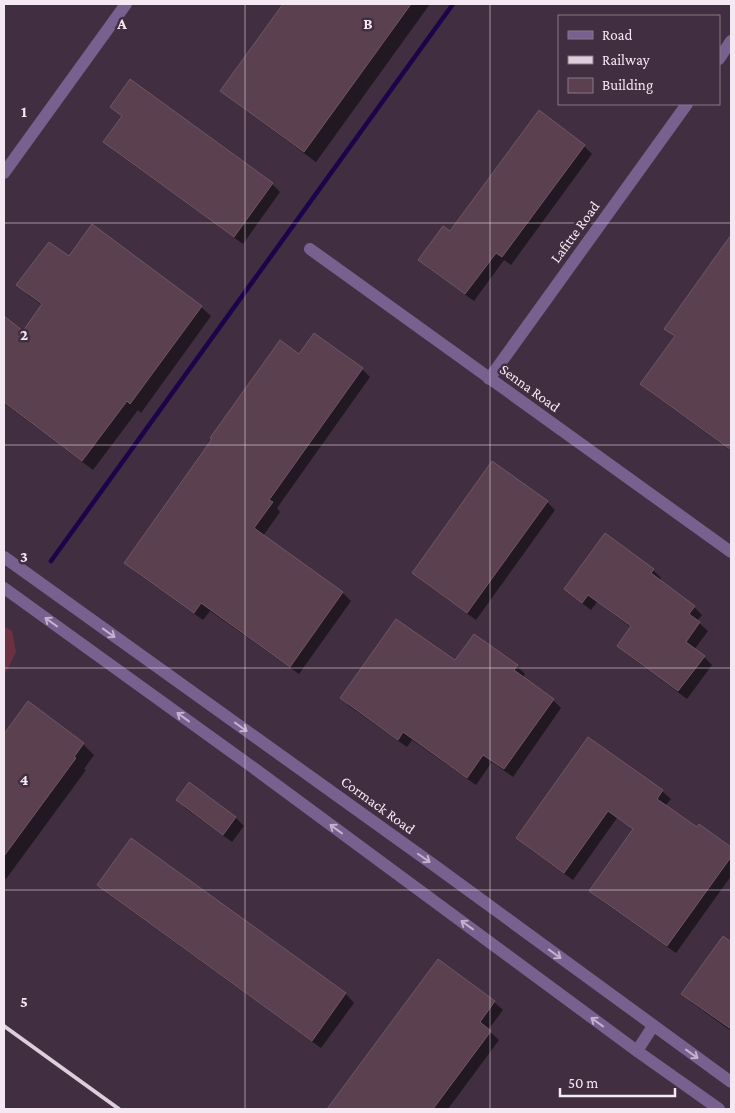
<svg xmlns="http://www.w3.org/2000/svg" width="735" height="1113" font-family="'Crimson Pro',serif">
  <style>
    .green { fill: #6c3140 }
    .shadow { fill: #0007 }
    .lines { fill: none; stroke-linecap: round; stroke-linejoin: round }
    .stream { stroke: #1b0449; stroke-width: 4.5 }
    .building { fill: #5b414f; stroke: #715664 }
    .minor { stroke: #78608f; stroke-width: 12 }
    .rail { stroke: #dccfdb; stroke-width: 4 }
    .oneway { stroke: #c2b2cb }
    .grid { fill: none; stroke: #f4e8f3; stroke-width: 1; stroke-opacity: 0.55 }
    .labels { text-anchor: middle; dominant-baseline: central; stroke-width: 5; stroke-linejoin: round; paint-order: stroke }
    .street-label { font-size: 15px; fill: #f4e8f3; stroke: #412e40 }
    .grid-label { font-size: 16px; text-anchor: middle; font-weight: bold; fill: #f4e8f3; stroke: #412e40; stroke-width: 5; stroke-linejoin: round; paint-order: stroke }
  </style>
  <rect width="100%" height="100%" fill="#412e40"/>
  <path class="green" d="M4,626L12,631L16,652L4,676Z"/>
  <g class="shadow">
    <path d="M285,4H430L316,162L233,101L222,90Z"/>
    <path d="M112,107L272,184L280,192L243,244L113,150L105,142L123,117Z"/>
    <path d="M584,146L592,154L511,265L504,260L474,301L428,268L420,260L450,233Z"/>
    <path d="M731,237V451L650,392L641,384L675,337L666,328Z"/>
    <path d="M18,285L201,307L211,316L141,413L138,410L93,470L4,403V318L23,332L43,306L28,295Z"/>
    <path d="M299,355L362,369L370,377L277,508L280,512L263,536L343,593L351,601L299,674L210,611L203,620L134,571L126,563Z"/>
    <path d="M547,502L555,510L476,620L422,581L413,573Z"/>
    <path d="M653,570L661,578L659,581L694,607L702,615L697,621L708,631L694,650L704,657L712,665L687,699L627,654L619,646L632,628L597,602L591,610L574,597L566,589Z"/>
    <path d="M455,662L517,666L525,674L522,678L553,700L561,708L513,777L492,762L476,785L412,740L407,747L349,706L341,698Z"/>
    <path d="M28,703L83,744L94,755L84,769L86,770L6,879L4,877V736Z"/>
    <path d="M189,783L236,818L244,826L232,842L185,808L177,799Z"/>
    <path d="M662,791L671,799L665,806L697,829L699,826L731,849V876L676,953L599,899L591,891L634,830L617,818L573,880L526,846L518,838Z"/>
    <path d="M132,839L346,994L354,1003L321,1048L107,893L98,885Z"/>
    <path d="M723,937L731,943V1031L691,1002L683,994Z"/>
    <path d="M438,961L494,1002L503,1010L488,1030L499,1040L448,1109H335L331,1106Z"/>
  </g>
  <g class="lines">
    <path class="stream" d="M51,561L453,4"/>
  </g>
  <g class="building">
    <path d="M283,4H411L304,152L220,91Z"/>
    <path d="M130,79L273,183L234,237L103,142L122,116L110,107Z"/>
    <path d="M539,110L585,145L502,257L496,253L465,294L418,260L443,226L450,231Z"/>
    <path d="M92,224L202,306L130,404L127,401L82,461L4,402V316L23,331L42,304L16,285L49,242L69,256Z"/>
    <path d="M731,235V450L640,384L675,336L664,329Z"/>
    <path d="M314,333L363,368L269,500L273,502L254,528L343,592L290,667L201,603L194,613L124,563L212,439L210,438L280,340L299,354Z"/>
    <path d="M492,461L548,501L467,613L412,573Z"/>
    <path d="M605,533L654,569L651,573L695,606L689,614L700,622L686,642L705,656L678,691L617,646L631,626L588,595L582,603L564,589Z"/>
    <path d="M396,619L455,660L474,634L518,665L514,670L554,699L504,769L483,755L467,778L403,732L398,740L340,698Z"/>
    <path d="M28,701L84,743L74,757L76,758L4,856V734Z"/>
    <path d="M588,737L663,790L657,799L697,827L699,824L731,847V857L667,946L589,891L633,829L608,811L564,873L516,838Z"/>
    <path d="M189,782L236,817L223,835L176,800Z"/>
    <path d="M131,838L346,993L312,1041L97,885Z"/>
    <path d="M723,936L731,942V1029L681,994Z"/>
    <path d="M438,959L495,1001L480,1022L491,1031L433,1109H327Z"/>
  </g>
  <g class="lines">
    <g class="minor">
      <path d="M719,59L731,41"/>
      <path d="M4,173L126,4"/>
      <path d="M310,249L731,552"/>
      <path d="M489,379L687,104"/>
      <path d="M4,557L431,863L731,1082"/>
      <path d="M4,588L251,766L637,1051L719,1109"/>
      <path d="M637,1051L653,1026"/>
    </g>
    <path class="rail" d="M4,1026L119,1109"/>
  </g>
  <defs><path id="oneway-shaft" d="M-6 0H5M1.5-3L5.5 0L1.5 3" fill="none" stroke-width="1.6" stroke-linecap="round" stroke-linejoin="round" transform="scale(1.25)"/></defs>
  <g class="oneway">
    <use href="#oneway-shaft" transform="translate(51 622) rotate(-144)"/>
    <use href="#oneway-shaft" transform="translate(109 633) rotate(36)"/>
    <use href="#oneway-shaft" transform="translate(183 717) rotate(-144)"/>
    <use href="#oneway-shaft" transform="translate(241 727) rotate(36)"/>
    <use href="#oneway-shaft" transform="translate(336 829) rotate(-144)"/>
    <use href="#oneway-shaft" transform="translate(424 858) rotate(35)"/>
    <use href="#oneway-shaft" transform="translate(467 925) rotate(-144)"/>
    <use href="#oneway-shaft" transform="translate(555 954) rotate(36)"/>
    <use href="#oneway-shaft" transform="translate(597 1022) rotate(-144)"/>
    <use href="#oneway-shaft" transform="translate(692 1054) rotate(36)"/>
  </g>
  <path class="grid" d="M245,4V1109M490,4V1109M4,223H731M4,445H731M4,668H731M4,890H731"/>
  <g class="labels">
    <g class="street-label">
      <text transform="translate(575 232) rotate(-54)">Lafitte Road</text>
      <text transform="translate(530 388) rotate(36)">Senna Road</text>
      <text transform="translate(378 805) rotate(36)">Cormack Road</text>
    </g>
  </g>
  <g class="grid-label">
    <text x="122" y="29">A</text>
    <text x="368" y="29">B</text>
    <text x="24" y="117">1</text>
    <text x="24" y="340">2</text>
    <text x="24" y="562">3</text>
    <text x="24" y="785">4</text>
    <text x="24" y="1007">5</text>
  </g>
  <rect width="735" height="1113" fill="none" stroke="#f4e8f3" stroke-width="10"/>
  <rect x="558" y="15" width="162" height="90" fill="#412e40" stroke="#897888"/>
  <rect x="568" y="31" width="25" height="8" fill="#78608f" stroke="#897888"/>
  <text x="602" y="40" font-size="15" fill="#f4e8f3">Road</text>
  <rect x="568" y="56" width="25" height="8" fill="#dccfdb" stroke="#897888"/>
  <text x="602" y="65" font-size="15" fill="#f4e8f3">Railway</text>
  <rect x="568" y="78" width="25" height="15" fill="#5b414f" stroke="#897888"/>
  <text x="602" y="90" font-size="15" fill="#f4e8f3">Building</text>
  <path d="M560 1088v8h115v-8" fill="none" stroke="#f4e8f3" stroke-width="2.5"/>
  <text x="568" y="1088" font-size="15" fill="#f4e8f3" stroke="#412e40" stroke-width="4" paint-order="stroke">50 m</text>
</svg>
